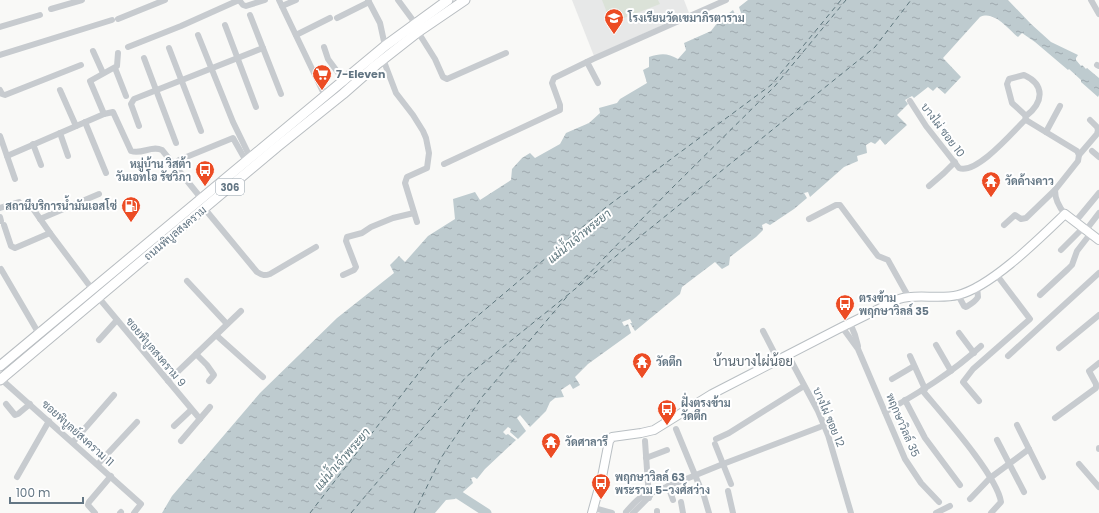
<svg xmlns="http://www.w3.org/2000/svg" width="1099" height="513" font-family="Poppins,Sarabun,sans-serif">
  <style>
    .built { fill: #e7e8e8 }
    .garden { fill: #dbe2d8 }
    .water { fill: url(#water-ripples) }
    .lines { fill: none; stroke-linecap: round; stroke-linejoin: round }
    .river { stroke: #becbcf; stroke-width: 9 }
    .ferry { stroke: #5e767d; stroke-width: 1; stroke-dasharray: 5 4; stroke-linecap: butt }
    .secondary-casing { stroke: #b9bfc3; stroke-width: 10 }
    .primary-casing { stroke: #b8bdc1; stroke-width: 11 }
    .street { stroke: #c7cbcf; stroke-width: 6 }
    .secondary { stroke: #fff; stroke-width: 8 }
    .primary { stroke: #fff; stroke-width: 9 }
    .labels { text-anchor: middle; dominant-baseline: central; stroke-width: 4; stroke-linejoin: round; paint-order: stroke }
    .shield { fill: #fff; stroke: #929fa9; stroke-width: 1 }
    .shield-label { font-size: 10px; font-weight: bold; fill: #637684 }
    .poi-label { font-size: 11px; font-weight: bold; fill: #637684; stroke: #fff; text-anchor: start }
    .street-label { font-size: 11px; fill: #637684; stroke: #fff }
    .water-label { font-size: 12px; font-style: italic; fill: #5e767d; stroke: #fff }
    .quarter-label { font-size: 13px; fill: #55646e; stroke: #fff }
  </style>
  <defs>
    <pattern id="water-ripples" width="26" height="14" patternUnits="userSpaceOnUse"><rect width="26" height="14" fill="#becbcf"/><path d="M2 4q2-2 4 0t4 0M15 11q2-2 4 0t4 0" fill="none" stroke="#9ea9ae"/></pattern>
  </defs>
  <rect width="100%" height="100%" fill="#f9f9f7"/>
  <path class="built" d="M572,0H684L689,13L594,56Z"/>
  <path class="garden" d="M602,0H658L660,4L611,23Z"/>
  <path class="water" d="M748,0H1008L1031,24L1051,42L1078,55L1076,58V60L1081,66L1082,65L1086,69L1087,68L1099,78V95L1098,97L1081,82V80L1069,69L1068,70L1035,42L1022,33L1018,37C1008,29 994,10 980,17L943,58L961,77L945,94L937,87L933,91L928,87L914,98L912,96L905,100L908,104L897,115L907,125L885,145L880,139L875,144L871,142L866,145L867,153L857,156L858,161L844,167L810,197L808,192L804,193L807,198L794,209L770,225L766,223L762,225L763,230L756,237L730,257L729,265L722,269L715,262L682,287L680,294L635,331L630,323H632L630,319L622,322L624,326L628,324L631,333L588,364L575,377L580,385L573,389L570,384L561,390L564,397L555,398L550,402L546,411L530,427L520,415L517,418L526,431L518,439L510,432L511,429L508,427L503,432L506,435L508,434L516,440L485,469L477,479L474,477L471,478L473,483L455,499L446,500L435,513H162L172,496L260,393L337,318L394,273L390,265L399,256L405,262L428,236L455,219L453,199L475,192L480,200L511,180L512,169L522,158L530,153L535,158L560,144L566,133L589,123L600,113L599,108L617,103L620,99L647,83L643,70L649,67V57C661,53 668,53 678,59L686,50L684,43L711,31L718,22L733,10L735,14L741,13L739,7Z"/>
  <g class="lines">
    <path class="river" d="M449,487L459,495L487,513"/>
    <g class="ferry">
      <path d="M578,285L668,192L775,86L846,0"/>
      <path d="M310,513L435,352L605,208L771,85L841,0"/>
      <path d="M351,513L466,377L875,47L911,0"/>
      <path d="M414,513L441,458L482,397L570,293"/>
    </g>
    <g class="secondary-casing">
      <path id="secondary" d="M592,513L602,477L609,441L612,437L641,433L654,430L712,394L842,327L899,299C917,293 939,300 958,295C991,287 1040,238 1065,214L1099,240"/>
    </g>
    <g class="primary-casing">
      <g id="primary">
        <path d="M0,366L385,46L448,0"/>
        <path d="M0,380L277,147L343,94L376,65L418,32L465,0"/>
      </g>
    </g>
    <g class="street">
      <path d="M239,0L243,5L246,6L265,0"/>
      <path d="M279,0L325,96"/>
      <path d="M368,0L380,23L385,46"/>
      <path d="M398,0L415,23"/>
      <path d="M1091,0L1099,14"/>
      <path d="M282,6L296,0"/>
      <path d="M51,9L82,0"/>
      <path d="M250,15L281,94"/>
      <path d="M337,18L369,2"/>
      <path d="M118,19L165,0"/>
      <path d="M225,25L256,107"/>
      <path d="M0,27L40,15"/>
      <path d="M418,32L435,59L443,77L447,79L506,53"/>
      <path d="M198,35L233,122L250,157"/>
      <path d="M296,35L330,18"/>
      <path d="M128,47L181,26L239,0"/>
      <path d="M324,47L328,59L345,82"/>
      <path d="M169,48L201,131"/>
      <path d="M93,51L103,73"/>
      <path d="M0,55L112,20"/>
      <path d="M144,58L176,143"/>
      <path d="M383,59L396,93L413,115L423,131L426,138L429,153L427,168L407,177L405,183L417,222"/>
      <path d="M587,62L598,83"/>
      <path d="M1097,65L1099,66"/>
      <path d="M115,68L126,96"/>
      <path d="M0,90L2,94L5,95L81,65"/>
      <path d="M60,90L76,126"/>
      <path d="M910,101L926,126L959,168C976,175 1012,133 1024,121L1026,120"/>
      <path d="M104,114L90,81L117,66L118,53"/>
      <path d="M1026,116C1043,103 1046,85 1024,75L1009,79L1007,84L1012,103L1025,115L1026,120"/>
      <path d="M1026,120L1077,151L1079,155"/>
      <path d="M85,122L106,173"/>
      <path d="M139,126L131,104L134,99L263,48"/>
      <path d="M1046,132L1060,106"/>
      <path d="M60,133L68,156"/>
      <path d="M0,136L15,179"/>
      <path d="M33,144L41,165"/>
      <path d="M1092,151L1099,157"/>
      <path d="M7,156L104,114L113,112L131,151C142,155 151,145 162,150L201,198"/>
      <path d="M179,160L233,138L246,161"/>
      <path d="M444,164L560,110V105L552,83L554,78L593,59L726,0"/>
      <path d="M929,186L944,173L955,162"/>
      <path d="M29,203L50,233L92,289"/>
      <path d="M0,208L19,202"/>
      <path d="M204,208L257,272C262,275 264,276 270,274L316,247"/>
      <path d="M1065,214C1059,207 1055,199 1055,190L1078,161L1079,155L1097,134L1098,130L1097,127L1090,120"/>
      <path d="M0,217L1,221"/>
      <path d="M40,219L99,194"/>
      <path d="M809,219L836,205H840L878,256L888,260L889,262L908,296"/>
      <path d="M1075,222L1099,193"/>
      <path d="M4,225L11,246L15,248L50,233"/>
      <path d="M1004,225L1015,215L1021,219L1026,218L1055,190"/>
      <path d="M1086,230L1099,213"/>
      <path d="M1061,250L1083,228"/>
      <path d="M1,269L39,334"/>
      <path d="M343,275L354,270L356,267L346,241L347,237L362,233L371,227L393,218L414,213"/>
      <path d="M187,281L227,324"/>
      <path d="M958,295L964,306L966,307C971,304 975,302 978,297L977,286"/>
      <path d="M1040,295L1068,269L1072,265L1077,251L1091,233"/>
      <path d="M98,297L200,419"/>
      <path d="M850,323L855,335L858,346"/>
      <path d="M842,327L858,349L905,459L921,483L939,502"/>
      <path d="M763,331L778,360"/>
      <path d="M959,333L974,353"/>
      <path d="M216,335L263,377"/>
      <path d="M99,340L117,320"/>
      <path d="M936,345L951,371"/>
      <path d="M1059,348L1099,315"/>
      <path d="M196,354L207,365L214,375L209,381"/>
      <path d="M788,355L818,411L828,435L851,513"/>
      <path d="M910,356L925,389"/>
      <path d="M1008,356L1099,273"/>
      <path d="M1,379L141,504L134,513"/>
      <path d="M892,379L914,366"/>
      <path d="M168,381L241,311"/>
      <path d="M922,390C941,413 997,475 1001,502L991,513"/>
      <path d="M905,400L925,438L960,485"/>
      <path d="M979,401L963,382L973,369L1030,319L996,274"/>
      <path d="M6,404L15,415L18,414L30,404"/>
      <path d="M885,412C920,392 952,373 981,346"/>
      <path d="M1055,418L1096,388V384L1089,371L1099,363"/>
      <path d="M1017,425L1043,477"/>
      <path d="M174,426L191,410"/>
      <path d="M676,429L702,492"/>
      <path d="M716,439L729,433L804,386"/>
      <path d="M997,440L1024,492"/>
      <path d="M181,441L210,407"/>
      <path d="M645,441L649,498"/>
      <path d="M73,442L114,395"/>
      <path d="M715,444L731,484"/>
      <path d="M1099,448V449"/>
      <path d="M646,458L667,450"/>
      <path d="M98,464L137,422"/>
      <path d="M1079,464L1099,487"/>
      <path d="M17,477L49,421"/>
      <path d="M668,486L673,500"/>
      <path d="M728,491L733,513"/>
      <path d="M704,496L709,513"/>
      <path d="M970,499L990,478L1029,449"/>
      <path d="M681,502L683,513"/>
      <path d="M594,508L612,513"/>
      <path d="M657,511V513"/>
      <path d="M626,512C634,503 641,494 654,492L723,464L820,427"/>
      <path d="M95,513L88,505L89,502L111,476"/>
      <path d="M120,513L121,512"/>
      <path d="M633,513L650,496"/>
      <path d="M936,513L950,506"/>
    </g>
    <use href="#secondary" class="secondary"/>
    <use href="#primary" class="primary"/>
  </g>
  <defs>
    <g id="school-pin" transform="scale(1)"><path d="M0 17L-7.5 6A9.5 9.5 0 1 1 7.5 6Z" fill="#ec4c24" stroke="#fff"/><path d="M0-5L7-2L0 1L-7-2ZM-4 1L0 2.5L4 1V4Q0 6-4 4Z" fill="#fff"/></g>
    <g id="supermarket-pin" transform="scale(1)"><path d="M0 17L-7.5 6A9.5 9.5 0 1 1 7.5 6Z" fill="#ec4c24" stroke="#fff"/><path d="M-6-5.5h2.5l.6 2H6L4.5 2H-2.5L-4.4-4H-6ZM-1.5 3.2a1.3 1.3 0 1 0 .1 0ZM3 3.2a1.3 1.3 0 1 0 .1 0Z" fill="#fff"/></g>
    <g id="bus-pin" transform="scale(1)"><path d="M0 17L-7.5 6A9.5 9.5 0 1 1 7.5 6Z" fill="#ec4c24" stroke="#fff"/><path d="M-5-6H5V4H4V6H2V4H-2V6H-4V4H-5ZM-3.5-4V0h7V-4ZM-3.5 1.2v1.5H-2V1.2ZM2 1.2v1.5H3.5V1.2Z" fill="#fff"/></g>
    <g id="temple-pin" transform="scale(1)"><path d="M0 17L-7.5 6A9.5 9.5 0 1 1 7.5 6Z" fill="#ec4c24" stroke="#fff"/><path d="M0-6L5-2H3V0L6.5 2.5H4V6H1.5V3h-3V6H-4V2.5H-6.5L-3 0V-2H-5Z" fill="#fff"/></g>
    <g id="fuel-pin" transform="scale(1)"><path d="M0 17L-7.5 6A9.5 9.5 0 1 1 7.5 6Z" fill="#ec4c24" stroke="#fff"/><path d="M-5.5-6h7V0h2V4h1.3V-2.5L3-4.5l.8-.8L6-3V5H2.5V1h-1V6h-7ZM-4.2-4.7v3.2H.2V-4.7Z" fill="#fff"/></g>
  </defs>
  <g fill-rule="evenodd">
    <use href="#school-pin" x="614" y="18"/>
    <use href="#supermarket-pin" x="322" y="74"/>
    <use href="#bus-pin" x="205" y="170"/>
    <use href="#temple-pin" x="991" y="181"/>
    <use href="#fuel-pin" x="131" y="206"/>
    <use href="#bus-pin" x="845" y="304"/>
    <use href="#temple-pin" x="642" y="362"/>
    <use href="#bus-pin" x="667" y="409"/>
    <use href="#temple-pin" x="551" y="442"/>
    <use href="#bus-pin" x="601" y="483"/>
  </g>
  <g class="labels">
    <rect class="shield" x="216" y="179" width="28" height="16" rx="3"/>
    <g class="shield-label">
      <text x="230" y="187">306</text>
    </g>
    <g class="poi-label">
      <text x="628" y="18">โรงเรียนวัดเขมาภิรตาราม</text>
      <text x="336" y="74">7-Eleven</text>
      <text x="191" y="164" text-anchor="end">หมู่บ้าน วิสต้า<tspan x="191" dy="13">วันเอทโอ รัชวิภา</tspan></text>
      <text x="1005" y="181">วัดค้างคาว</text>
      <text x="117" y="206" text-anchor="end">สถานีบริการน้ำมันเอสโซ่</text>
      <text x="859" y="298">ตรงข้าม<tspan x="859" dy="13">พฤกษาวิลล์ 35</tspan></text>
      <text x="656" y="362">วัดตึก</text>
      <text x="681" y="403">ฝั่งตรงข้าม<tspan x="681" dy="13">วัดตึก</tspan></text>
      <text x="565" y="442">วัดศาลารี</text>
      <text x="615" y="477">พฤกษาวิลล์ 63<tspan x="615" dy="13">พระราม 5-วงศ์สว่าง</tspan></text>
    </g>
    <g class="street-label">
      <text transform="translate(943 130) rotate(53)">บางไผ่ ซอย 10</text>
      <text transform="translate(175 233) rotate(-40)">ถนนพิบูลสงคราม</text>
      <text transform="translate(156 352) rotate(50)">ซอยพิบูลสงคราม 9</text>
      <text transform="translate(829 417) rotate(67)">บางไผ่ ซอย 12</text>
      <text transform="translate(903 425) rotate(67)">พฤกษาวิลล์ 35</text>
      <text transform="translate(78 433) rotate(42)">ซอยพิบูลย์สงคราม 11</text>
    </g>
    <g class="water-label">
      <text transform="translate(579 236) rotate(-39)">แม่น้ำเจ้าพระยา</text>
      <text transform="translate(342 459) rotate(-49)">แม่น้ำเจ้าพระยา</text>
    </g>
    <g class="quarter-label">
      <text x="753" y="361">บ้านบางไผ่น้อย</text>
    </g>
  </g>
  <path d="M10 497v6h73v-6" fill="none" stroke="#637684" stroke-width="2"/>
  <text x="16" y="497" font-size="12" fill="#637684" stroke="#ffffff" stroke-width="3" paint-order="stroke">100 m</text>
</svg>
